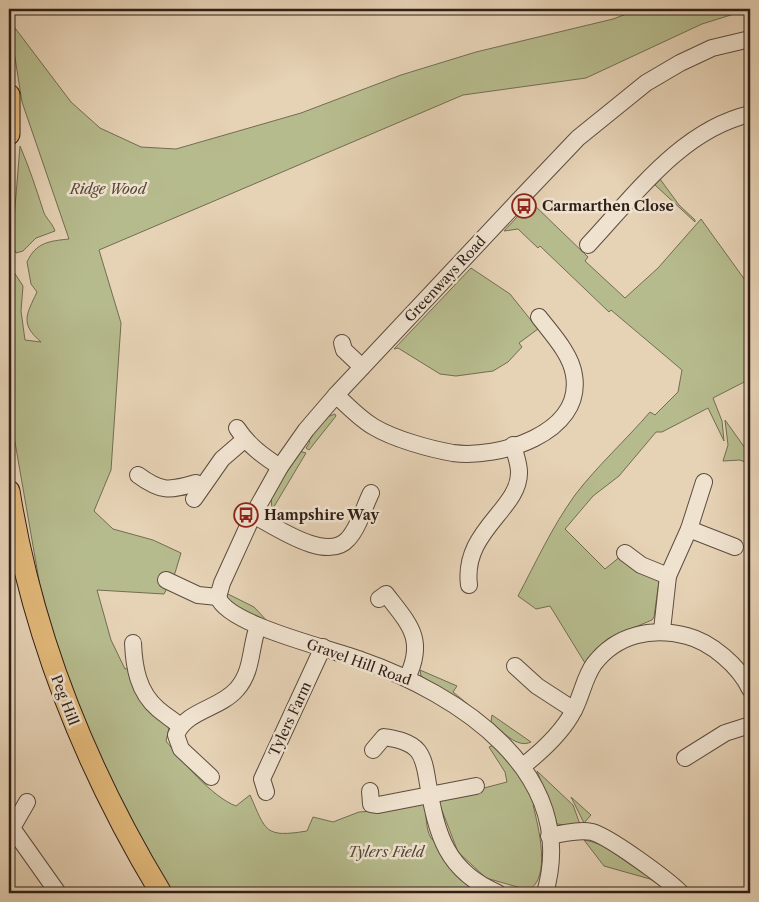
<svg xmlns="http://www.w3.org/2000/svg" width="759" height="902" font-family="'Libre Caslon Text',serif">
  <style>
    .green { fill: #b6bb8d; stroke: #726d52 }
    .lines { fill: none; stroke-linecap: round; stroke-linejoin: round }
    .minor-casing { stroke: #5d4c3e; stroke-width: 18 }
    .major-casing { stroke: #2f1f17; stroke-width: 23 }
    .minor { stroke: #efe2cf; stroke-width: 16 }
    .major { stroke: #e3b97a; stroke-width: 21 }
    .labels { text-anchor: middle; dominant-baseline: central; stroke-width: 5; stroke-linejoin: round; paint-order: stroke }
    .park-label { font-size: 14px; font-style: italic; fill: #514634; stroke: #efe2cf }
    .poi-label { font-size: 14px; font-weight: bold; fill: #2f1f17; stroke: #efe2cf; text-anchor: start }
    .street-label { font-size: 14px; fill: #2f1f17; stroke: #efe2cf }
  </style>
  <rect width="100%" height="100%" fill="#e6d2b5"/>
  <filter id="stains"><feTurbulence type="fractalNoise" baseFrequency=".004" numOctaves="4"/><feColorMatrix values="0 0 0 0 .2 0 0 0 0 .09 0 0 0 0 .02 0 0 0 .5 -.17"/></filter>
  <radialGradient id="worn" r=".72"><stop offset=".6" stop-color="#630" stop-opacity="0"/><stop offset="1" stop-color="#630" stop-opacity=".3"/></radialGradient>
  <g class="green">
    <path d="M640,9H750L702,24L586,78L463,95L99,250L121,323L111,470L94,511L113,529L153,540L181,553L175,573L164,594L97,590L111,640L125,669L130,668L169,728L166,741C182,761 212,797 236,806L250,795C266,831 264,838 307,831L313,817L333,822L359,812L391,810L424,803C427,815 425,828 431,838L480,893H172L115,791L69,688L40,586L12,425L9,394V280L10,266L23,286L21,311L25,340L41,342C20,324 26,315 37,292L31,284L27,262C36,242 50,241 69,239L22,102L9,20L71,102L100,128L141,147L176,149L301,113L401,75L476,52L613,19Z"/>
    <path d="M20,146C29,167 36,188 43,210C45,218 52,222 55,231L36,238L23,251L16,253L12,244Z"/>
    <path d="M660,179L679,205L695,220V222L655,185Z"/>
    <path d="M531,202L588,257L585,261L625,298L658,268L701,219L750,287V379L713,398L722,421L724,441L708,408L662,432H656L619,476L593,496L565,529L605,569L621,556L657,577L659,581L654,617L652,620L609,638L597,648L585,663L550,606L536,609L518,596C536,562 552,527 575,495C598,465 625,441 650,412L655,415L678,392L682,370L611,310L609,312L540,246L538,248L518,229L504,231Z"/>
    <path d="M471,268L510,294L538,329L519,343L522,347L508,362L493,371L456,376L440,374L398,348L394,349Z"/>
    <path d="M335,414L336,416L309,450L306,448L310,442L308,440L327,417Z"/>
    <path d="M725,420L750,455V464L740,460L723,461L728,445Z"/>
    <path d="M299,451L306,453L272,510L271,496Z"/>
    <path d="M226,593L254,607L269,623L229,602Z"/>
    <path d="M420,670L457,686L453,692L481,715L421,676Z"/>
    <path d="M492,715L531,742C517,749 502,731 491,722Z"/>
    <path d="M494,745L510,759L535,804L533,805C538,825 552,879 528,890L486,878L458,852L438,800L507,782L505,772L489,747Z"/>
    <path d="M537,771L573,805L581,827L557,824Z"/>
    <path d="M571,797L591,815L584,823Z"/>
    <path d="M584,840C605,843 617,856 634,867C641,873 650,876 658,882L659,885L650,879L604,866Z"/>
  </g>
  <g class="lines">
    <g class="minor-casing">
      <g id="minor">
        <path d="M588,245C634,196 681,130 750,114"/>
        <path d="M342,343L344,350L362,367"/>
        <path d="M336,395C348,406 360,419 374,427C394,439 430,449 453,453C498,459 584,434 574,375C571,354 552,334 539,317"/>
        <path d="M237,428C248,445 263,456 280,467"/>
        <path d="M138,475C161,492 169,491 196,483"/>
        <path d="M194,499L222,459L244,440"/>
        <path d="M253,515C276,527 327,563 348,539C359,527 364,507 371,493"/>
        <path d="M689,529L735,547"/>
        <path d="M625,553L641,565L668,576"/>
        <path d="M9,561L22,558"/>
        <path d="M166,580L198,595L218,597"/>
        <path d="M469,585C462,531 520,509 519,472C519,463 515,454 513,445"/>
        <path d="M218,597L222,583L253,515L280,467L306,430L336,395L519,200L578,138L646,83L680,63L712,48L750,39"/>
        <path d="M218,597C227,625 332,649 361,660C458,694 580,772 545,893"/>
        <path d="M379,599L386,594C409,624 426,639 407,678"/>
        <path d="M662,630L668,576L689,529L704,482"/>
        <path d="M133,643C134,667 138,692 158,709C165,715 173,720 180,726"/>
        <path d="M515,666L537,686L574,710"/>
        <path d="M373,750L384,737C395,739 410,741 418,751C425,760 426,773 428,784C437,835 446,871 498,893"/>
        <path d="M685,758L725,733L750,725"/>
        <path d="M523,766C542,751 563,732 574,710C582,695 584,678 594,664C617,634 652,627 687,636C711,642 739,666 750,689"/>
        <path d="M211,777L181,749L176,735C186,710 220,709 237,689C253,671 250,647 258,626"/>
        <path d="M370,791L371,804L378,805L476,786"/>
        <path d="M266,792L262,779L323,647"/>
        <path d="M12,828L58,893"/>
        <path d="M9,829L12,828L27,802"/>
        <path d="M549,836C562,834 578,829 592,832C610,837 667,879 681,893"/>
      </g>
    </g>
    <g class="major-casing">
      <g id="major">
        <path d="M9,95V134"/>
        <path d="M9,491C32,635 86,769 161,893"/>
      </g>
    </g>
    <use href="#minor" class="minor"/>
    <use href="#major" class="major"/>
  </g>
  <defs>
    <g id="bus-ring" transform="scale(1.25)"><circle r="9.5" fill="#efe2cf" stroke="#8f2418" stroke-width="1.5"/><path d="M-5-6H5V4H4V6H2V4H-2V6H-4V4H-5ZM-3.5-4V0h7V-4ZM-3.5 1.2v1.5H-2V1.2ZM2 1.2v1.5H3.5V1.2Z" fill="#8f2418"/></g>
  </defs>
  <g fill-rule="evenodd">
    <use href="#bus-ring" x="524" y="206"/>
    <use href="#bus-ring" x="246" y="515"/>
  </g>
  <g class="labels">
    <g class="park-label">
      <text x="108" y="189">Ridge Wood</text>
      <text x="386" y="852">Tylers Field</text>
    </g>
    <g class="poi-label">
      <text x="542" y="206">Carmarthen Close</text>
      <text x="264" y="515">Hampshire Way</text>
    </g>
    <g class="street-label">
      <text transform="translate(445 279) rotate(-47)">Greenways Road</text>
      <text transform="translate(359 662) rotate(20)">Gravel Hill Road</text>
      <text transform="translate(65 700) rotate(69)">Peg Hill</text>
      <text transform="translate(290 719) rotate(-65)">Tylers Farm</text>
    </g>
  </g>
  <rect width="759" height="902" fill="none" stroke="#e6d2b5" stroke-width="30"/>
  <rect x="10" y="10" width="739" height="882" fill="none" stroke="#2f1f17" stroke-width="2.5"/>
  <rect x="15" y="15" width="729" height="872" fill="none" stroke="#2f1f17"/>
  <rect width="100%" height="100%" filter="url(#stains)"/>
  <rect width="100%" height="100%" fill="url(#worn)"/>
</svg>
